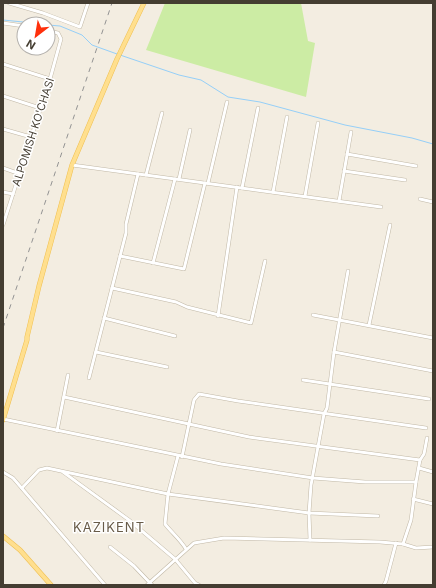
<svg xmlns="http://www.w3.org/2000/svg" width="436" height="588" font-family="Inter,sans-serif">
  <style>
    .green { fill: #cceca4 }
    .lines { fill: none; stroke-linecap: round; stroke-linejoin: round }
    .stream { stroke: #95cff8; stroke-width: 1 }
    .minor-casing { stroke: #c1b8a6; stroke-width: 4 }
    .major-casing { stroke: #f0c052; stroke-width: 5 }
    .minor { stroke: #fff; stroke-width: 3 }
    .major { stroke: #ffdf8e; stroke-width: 4 }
    .rail { stroke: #939393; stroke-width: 1; stroke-dasharray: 5 5; stroke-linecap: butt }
    .labels { text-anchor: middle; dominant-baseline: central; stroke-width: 3; stroke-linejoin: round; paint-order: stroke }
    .street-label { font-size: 11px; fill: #443d31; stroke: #fff }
    .quarter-label { font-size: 13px; letter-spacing: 1px; fill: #685b48; stroke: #fff }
  </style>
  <rect width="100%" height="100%" fill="#f3ede1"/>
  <path class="green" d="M165,3H301L308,41L315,43L306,97L146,50Z"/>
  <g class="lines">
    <g class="stream">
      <path d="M3,20L43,24"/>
      <path d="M48,25L60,26L82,35L92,45L117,54"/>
      <path d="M120,55L179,75L201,80L228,97L260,102L345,125L412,138L433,144"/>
    </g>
    <g class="minor-casing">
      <g id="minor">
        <path d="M9,3L43,13L80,27L88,3"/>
        <path d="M3,23L24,26"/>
        <path d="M3,64L50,79"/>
        <path d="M3,96L40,108"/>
        <path d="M3,129L31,137"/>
        <path d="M347,154L416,166"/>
        <path d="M72,165L381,207"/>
        <path d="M3,168L20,174"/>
        <path d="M344,171L405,180"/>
        <path d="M146,175L162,113"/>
        <path d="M179,179L190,130"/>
        <path d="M208,183L227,102"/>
        <path d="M242,188L258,108"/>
        <path d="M3,192L13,194"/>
        <path d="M273,192L287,117"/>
        <path d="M305,196L318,123"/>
        <path d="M420,199L433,202"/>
        <path d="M339,201L351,132"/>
        <path d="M3,225L50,79L61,39L58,33L48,31"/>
        <path d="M120,256L184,269L205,183"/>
        <path d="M153,263L175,179"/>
        <path d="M112,288L176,302L187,307L251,323L265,261"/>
        <path d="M313,315L433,338"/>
        <path d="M218,316L237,187"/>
        <path d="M104,318L175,336"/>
        <path d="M369,325L390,225"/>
        <path d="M96,352L167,367"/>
        <path d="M334,352L433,371"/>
        <path d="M89,378L126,233V224L138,174"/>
        <path d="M303,380L429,399"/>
        <path d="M64,397L249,437L420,460"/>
        <path d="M3,419L221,464L313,478L365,482H416"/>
        <path d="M57,431L68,375"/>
        <path d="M178,456L168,494L165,524C172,533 180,539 186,549"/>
        <path d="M182,457L194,400L199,394L238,401L426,428"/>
        <path d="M419,468L433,472"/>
        <path d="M3,472L13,478L105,585"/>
        <path d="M63,472L129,520L175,559L195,583L199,585"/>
        <path d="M22,488L39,470L47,468L168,494L309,513L378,516"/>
        <path d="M413,499L433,504"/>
        <path d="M310,540L309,513L311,485L324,414L327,408L334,352L348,271"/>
        <path d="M403,544L411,520L416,482L420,460L424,454L427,438"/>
        <path d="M110,547L134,566L152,585"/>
        <path d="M147,585L194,543L224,538L380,542L403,544L416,548L433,547"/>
        <path d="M384,585L386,581L396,543"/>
      </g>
    </g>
    <g class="major-casing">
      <g id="major">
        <path d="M3,420L27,340V337L39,286L72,165L117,59L144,3"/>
        <path d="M3,536L20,550L51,585"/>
      </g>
    </g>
    <use href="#minor" class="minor"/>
    <use href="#major" class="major"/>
    <path class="rail" d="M3,328L112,3"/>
  </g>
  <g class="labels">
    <g class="street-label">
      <text transform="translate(33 132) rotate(-72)">ALPOMISH KO'CHASI</text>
    </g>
    <g class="quarter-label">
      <text x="109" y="527">KAZIKENT</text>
    </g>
  </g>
  <rect width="436" height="588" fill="none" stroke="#443d31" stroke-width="8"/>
  <g transform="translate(36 36) rotate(211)"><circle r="19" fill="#ffffff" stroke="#b4b1ad"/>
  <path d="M0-3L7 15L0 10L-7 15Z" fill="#ff300c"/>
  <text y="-6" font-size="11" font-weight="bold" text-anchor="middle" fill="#443d31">N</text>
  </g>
</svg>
